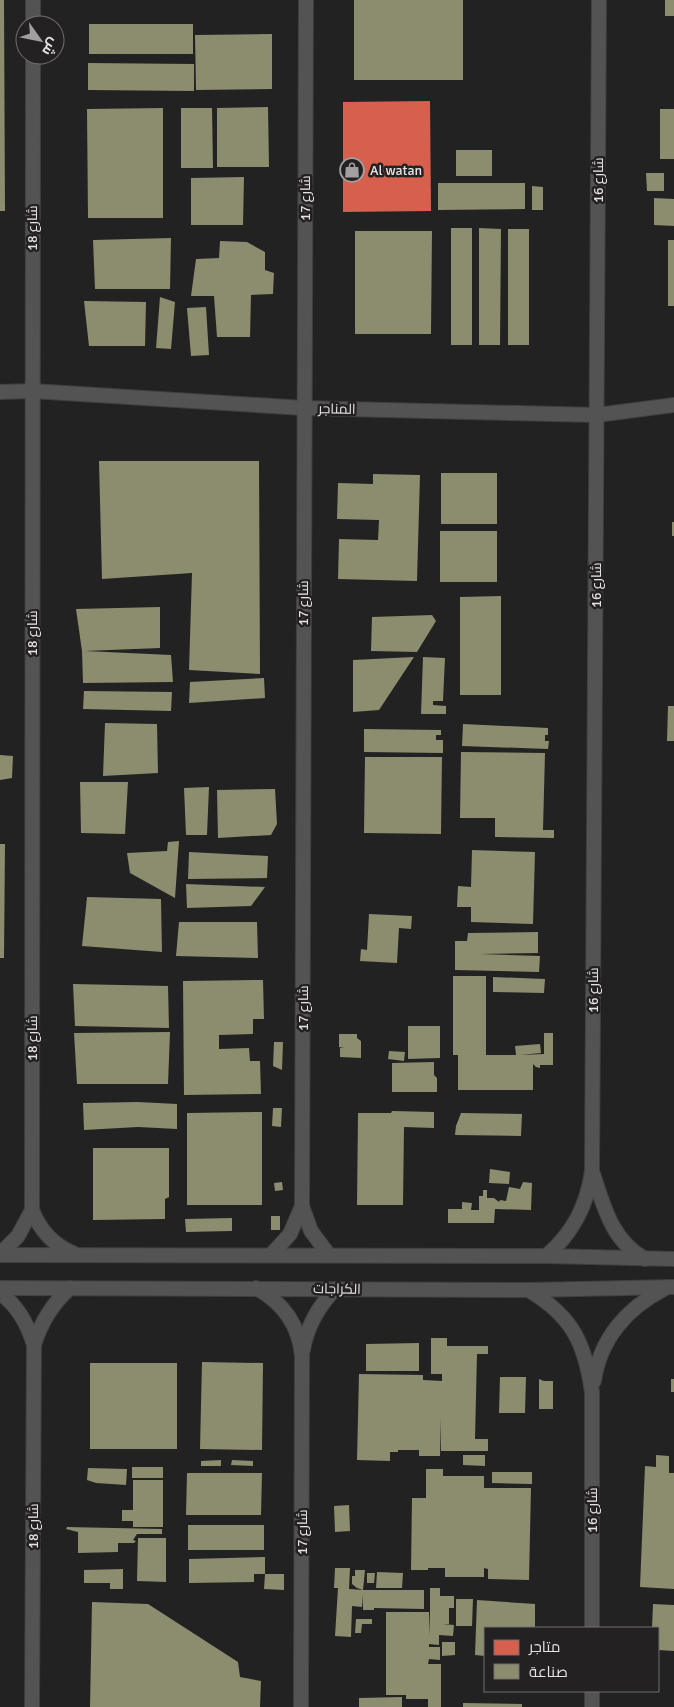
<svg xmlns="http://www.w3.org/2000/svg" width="674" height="1707" font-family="Signika,Cairo,sans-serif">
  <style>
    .shops { fill: #d6604d }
    .industry { fill: #8c8c6e }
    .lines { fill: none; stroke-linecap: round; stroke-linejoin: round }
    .minor-casing { stroke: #3f3f3f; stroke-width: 16 }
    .minor { stroke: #545353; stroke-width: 14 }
    .labels { text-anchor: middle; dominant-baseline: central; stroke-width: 5; stroke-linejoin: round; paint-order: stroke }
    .poi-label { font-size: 14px; fill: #e5e3e3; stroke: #242122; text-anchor: start }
    .street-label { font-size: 14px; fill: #e5e3e3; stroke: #242122 }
  </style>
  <rect width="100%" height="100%" fill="#232222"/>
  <path class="shops" d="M430,101L431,211L343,212V102Z"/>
  <g class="industry">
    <path d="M0,0H4L5,211H0Z"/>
    <rect x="354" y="0" width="109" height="80"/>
    <rect x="665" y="0" width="9" height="16"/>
    <rect x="89" y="24" width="104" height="30"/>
    <path d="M272,34V89L196,90L195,35Z"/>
    <path d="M88,63L194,64V91L88,90Z"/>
    <path d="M268,107L269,167H217V108Z"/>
    <path d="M163,108V218H88L87,109Z"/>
    <path d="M181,108H212L213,168H181Z"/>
    <rect x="660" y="109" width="14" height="50"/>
    <rect x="456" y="150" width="36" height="26"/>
    <path d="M646,173H664V191H647Z"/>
    <path d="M244,177L243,225H191V178Z"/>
    <path d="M438,183H525V209L438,210Z"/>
    <path d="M532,186L543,187V210H532Z"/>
    <path d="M654,198L674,199V226L654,225Z"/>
    <rect x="451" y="228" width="21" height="117"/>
    <path d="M479,228L501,229L500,345H479Z"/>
    <rect x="508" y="229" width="21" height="116"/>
    <path d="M355,231H432L431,334H355Z"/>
    <path d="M171,238L170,289H95L93,240Z"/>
    <rect x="668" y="240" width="6" height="66"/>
    <path d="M220,241L247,242L265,252V270L274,273L273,294L251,295L250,337H217L214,296H191L196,259L219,258Z"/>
    <path d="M160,297L175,302L171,349L156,348Z"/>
    <path d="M84,301L146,302L145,346H89Z"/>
    <path d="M206,307L209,355L191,356L187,308Z"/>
    <path d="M99,461H259L260,674L189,670L192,573L102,579Z"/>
    <rect x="441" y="473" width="56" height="51"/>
    <path d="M373,474L420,475L417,581L338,579L339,539L378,540L379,520L337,519L338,483L373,484Z"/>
    <rect x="672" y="522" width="2" height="14"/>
    <rect x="440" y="531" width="57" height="51"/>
    <path d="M501,596V695H460V597Z"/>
    <path d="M160,607V648L85,651L171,655L173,682L83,683L82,651L76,609Z"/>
    <path d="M432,615L436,621L417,652L371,651L372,617Z"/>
    <path d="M414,657L379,710L353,712V660Z"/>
    <path d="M423,657L445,658L443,701H433V705L446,706V714H421Z"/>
    <path d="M264,678L265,698L189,703L190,682Z"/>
    <path d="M84,691L172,692L171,711L83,709Z"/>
    <path d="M668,706H674V741H667Z"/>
    <path d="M105,723L157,724L158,773L103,776Z"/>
    <path d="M463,724L548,728V735H545V741H549L548,749L462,746Z"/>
    <path d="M364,729L441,730V735H436V740H443V753L364,752Z"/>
    <path d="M461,752L545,753L543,830H554V838L495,837V818H460Z"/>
    <path d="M0,755L13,756L12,778L0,780Z"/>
    <path d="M365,757H442L441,834L364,833Z"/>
    <path d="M80,782H128L125,834L81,833Z"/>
    <path d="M209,787L207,835H186L184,788Z"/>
    <path d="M275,789L277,824L271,835L218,838L217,790Z"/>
    <path d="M179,841L175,898L130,873L127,853L167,851L168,842Z"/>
    <path d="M0,844H5L4,958H0Z"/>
    <path d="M472,850L535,852L533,924L471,922V907H457L458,886L471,887Z"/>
    <path d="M189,852L268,856L267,878L188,879Z"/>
    <path d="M186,884L265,887L251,906L187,908Z"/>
    <path d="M87,897L161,899L162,952L82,946Z"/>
    <path d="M369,914L412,916L411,929L399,928L397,963L360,961L361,949L367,950Z"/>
    <path d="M179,922H257L258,958L176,956Z"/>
    <path d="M538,932V953L480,954L540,956L539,972L455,970V941H467L468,933Z"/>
    <path d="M453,976H486V1055H516L515,1046L540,1044L541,1053L520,1055L544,1054V1033H553V1065H540V1068L536,1067L533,1064V1090H458V1055H453Z"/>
    <path d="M493,977L545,979L544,993L493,992Z"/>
    <path d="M263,980L264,1019H253V1034L219,1035V1049L249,1048L250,1061H260L261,1094L184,1095L183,981Z"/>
    <path d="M73,984L168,986L169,1028L75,1026Z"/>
    <path d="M408,1026H440V1058L408,1059Z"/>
    <path d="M170,1032L168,1084H77L74,1033Z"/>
    <path d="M339,1034H357V1038L361,1041V1058L340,1057V1048H344L339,1047Z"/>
    <path d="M274,1042H283L282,1070L273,1066Z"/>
    <path d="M389,1051L405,1052L404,1061L388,1059Z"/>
    <path d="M434,1062V1075L437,1078V1092H392V1063Z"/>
    <path d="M138,1102L177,1104V1129L138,1127L84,1130L83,1103Z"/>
    <path d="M273,1108H282L281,1127L272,1126Z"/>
    <path d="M392,1111L434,1112V1128L404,1127L403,1205H357L358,1113H391Z"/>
    <path d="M262,1112V1205H187V1113Z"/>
    <path d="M461,1113L522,1114L521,1136L455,1135L456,1126Z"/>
    <path d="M93,1148H169V1197L165,1199V1219L93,1220Z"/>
    <path d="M490,1169L510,1172L509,1184L489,1183Z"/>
    <path d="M282,1182L283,1190L275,1191L274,1183Z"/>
    <path d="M523,1182L532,1183L531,1210L495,1209L494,1223H448V1209H462V1202L472,1203L471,1210H479V1196H483V1190H487V1198H494L499,1202L500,1200L506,1201L509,1187L520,1189Z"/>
    <rect x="271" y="1216" width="9" height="14"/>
    <path d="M232,1218V1231L186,1232L185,1219Z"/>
    <path d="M431,1338H447V1346H488V1354H477L475,1439H488V1451H441V1418L440,1456H419V1450H398V1452H390V1461L357,1460L359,1374L423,1375V1380L442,1381V1374H431Z"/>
    <path d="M419,1343V1371H366V1344Z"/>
    <path d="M202,1362L263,1363L262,1450L200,1449Z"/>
    <rect x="90" y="1363" width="87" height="86"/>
    <path d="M500,1377H526L525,1413H499Z"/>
    <path d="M539,1379L544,1381H553V1409H539Z"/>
    <rect x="671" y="1379" width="3" height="13"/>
    <path d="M463,1455H485V1466L463,1465Z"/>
    <path d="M656,1455L669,1456V1473H674V1589L640,1587L645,1466L656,1467Z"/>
    <path d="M221,1460V1466H201V1461Z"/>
    <path d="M232,1460L253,1461V1466L231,1465Z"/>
    <rect x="132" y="1467" width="31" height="11"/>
    <path d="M88,1468L127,1469L126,1485L96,1483L87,1480Z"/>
    <path d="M426,1469H443V1476H484V1488H531L529,1580L488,1579V1569L484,1568V1577H445V1568H428V1570H411L412,1498H426Z"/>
    <path d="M492,1472H532V1484L492,1483Z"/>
    <path d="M187,1473H262L261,1515H186Z"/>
    <path d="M133,1480H163V1527H133V1521H122V1510H133Z"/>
    <path d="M349,1505L350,1531L335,1532L334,1506Z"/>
    <rect x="188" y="1525" width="76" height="25"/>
    <path d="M67,1527L162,1529V1534H137L133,1540L136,1541L134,1543H118V1552L78,1553V1532L66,1529Z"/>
    <path d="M138,1538H166V1582L137,1581Z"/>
    <path d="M265,1557V1574H254V1582L189,1583V1559Z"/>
    <path d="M335,1568H350L349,1589L363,1590L357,1588L352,1584V1576H355V1570H365L363,1590H424V1609L374,1608V1610H363V1595L362,1607L352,1606L351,1637L335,1636L338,1588H334Z"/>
    <path d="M123,1569V1589H110V1583H84V1570Z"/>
    <path d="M377,1572L403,1573L402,1588H376Z"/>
    <path d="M367,1573H375L374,1583H367Z"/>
    <path d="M265,1574H284V1590L264,1589Z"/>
    <path d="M430,1588H440V1596H454V1608H449V1624H443L454,1625L453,1636L439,1635V1645L429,1644V1647H440V1660L429,1659L428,1664H441V1707H428V1699H406V1695H386V1612H429L430,1636Z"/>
    <path d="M456,1599H473L472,1626H456Z"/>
    <path d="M477,1600L535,1604V1628H485V1656L475,1655Z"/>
    <path d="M92,1602L148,1604L238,1662L240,1677L261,1681L260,1707H90Z"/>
    <path d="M653,1604L674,1605V1651L658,1650V1628H652Z"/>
    <path d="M356,1619H372V1624H362L361,1633H355Z"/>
    <path d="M442,1642H455V1655L442,1656Z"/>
    <path d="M402,1697V1707H359V1698Z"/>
    <path d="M463,1703L522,1704V1707H463Z"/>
  </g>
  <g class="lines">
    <g class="minor-casing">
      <g id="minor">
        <path d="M33,25V0"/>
        <path d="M0,392L32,391L304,408L597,415L674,405"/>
        <path d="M593,1174C604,1207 612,1241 645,1259"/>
        <path d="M302,1206L311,1231L329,1255"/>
        <path d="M32,1210C40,1230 53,1245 73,1253"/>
        <path d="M0,1254L18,1236L32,1210L33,55"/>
        <path d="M0,1255L546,1256L674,1259"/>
        <path d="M271,1255L290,1234L302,1206L306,0"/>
        <path d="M546,1256C573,1233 587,1206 592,1171L599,0"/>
        <path d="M0,1288L530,1290L674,1287"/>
        <path d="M256,1288C284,1303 299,1325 302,1356L301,1707"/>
        <path d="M530,1291C573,1317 585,1344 592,1392V1628"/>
        <path d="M0,1293C18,1306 28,1325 34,1345L32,1707"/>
        <path d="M34,1345C41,1322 52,1304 70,1288"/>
        <path d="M303,1350C307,1326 318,1307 335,1289"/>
        <path d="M594,1381C600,1339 627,1308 664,1289"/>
        <path d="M592,1707V1691"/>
      </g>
    </g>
    <use href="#minor" class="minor"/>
  </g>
  <defs>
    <g id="shop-ring" transform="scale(1.25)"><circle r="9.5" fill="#242122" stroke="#a19f9f" stroke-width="1.5"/><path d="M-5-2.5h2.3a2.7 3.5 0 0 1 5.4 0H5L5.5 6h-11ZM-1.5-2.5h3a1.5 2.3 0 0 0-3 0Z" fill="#a19f9f"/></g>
  </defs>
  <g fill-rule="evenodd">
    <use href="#shop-ring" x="352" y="170"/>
  </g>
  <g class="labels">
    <g class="poi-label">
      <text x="370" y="170">Al watan</text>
    </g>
    <g class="street-label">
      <text transform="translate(598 180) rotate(-90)">شارع 16</text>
      <text transform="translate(305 198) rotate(-90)">شارع 17</text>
      <text transform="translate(32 228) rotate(-90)">شارع 18</text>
      <text transform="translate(337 409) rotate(1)">المناجر</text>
      <text transform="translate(596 585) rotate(-90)">شارع 16</text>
      <text transform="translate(303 603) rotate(-90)">شارع 17</text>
      <text transform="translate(32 633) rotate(-90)">شارع 18</text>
      <text transform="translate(593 990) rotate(-90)">شارع 16</text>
      <text transform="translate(303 1008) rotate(-90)">شارع 17</text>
      <text transform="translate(32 1038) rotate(-90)">شارع 18</text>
      <text transform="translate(337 1289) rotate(1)">الكراجات</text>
      <text transform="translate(592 1510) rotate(-90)">شارع 16</text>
      <text transform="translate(33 1526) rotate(-90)">شارع 18</text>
      <text transform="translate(302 1532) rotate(-90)">شارع 17</text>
    </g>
  </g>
  <rect x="484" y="1627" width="175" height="65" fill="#242122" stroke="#716f6f"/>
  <rect x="494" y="1640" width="25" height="15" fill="#d6604d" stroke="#716f6f"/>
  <text x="529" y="1652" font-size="15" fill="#e5e3e3">متاجر</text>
  <rect x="494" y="1664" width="25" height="15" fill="#8c8c6e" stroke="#716f6f"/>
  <text x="529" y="1677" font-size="15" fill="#e5e3e3">صناعة</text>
  <g transform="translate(40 40) rotate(123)"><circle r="24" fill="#242122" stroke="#716f6f"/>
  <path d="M0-4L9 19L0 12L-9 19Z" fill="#a19f9f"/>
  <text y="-8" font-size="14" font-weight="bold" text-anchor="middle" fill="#e5e3e3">ش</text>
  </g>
</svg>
